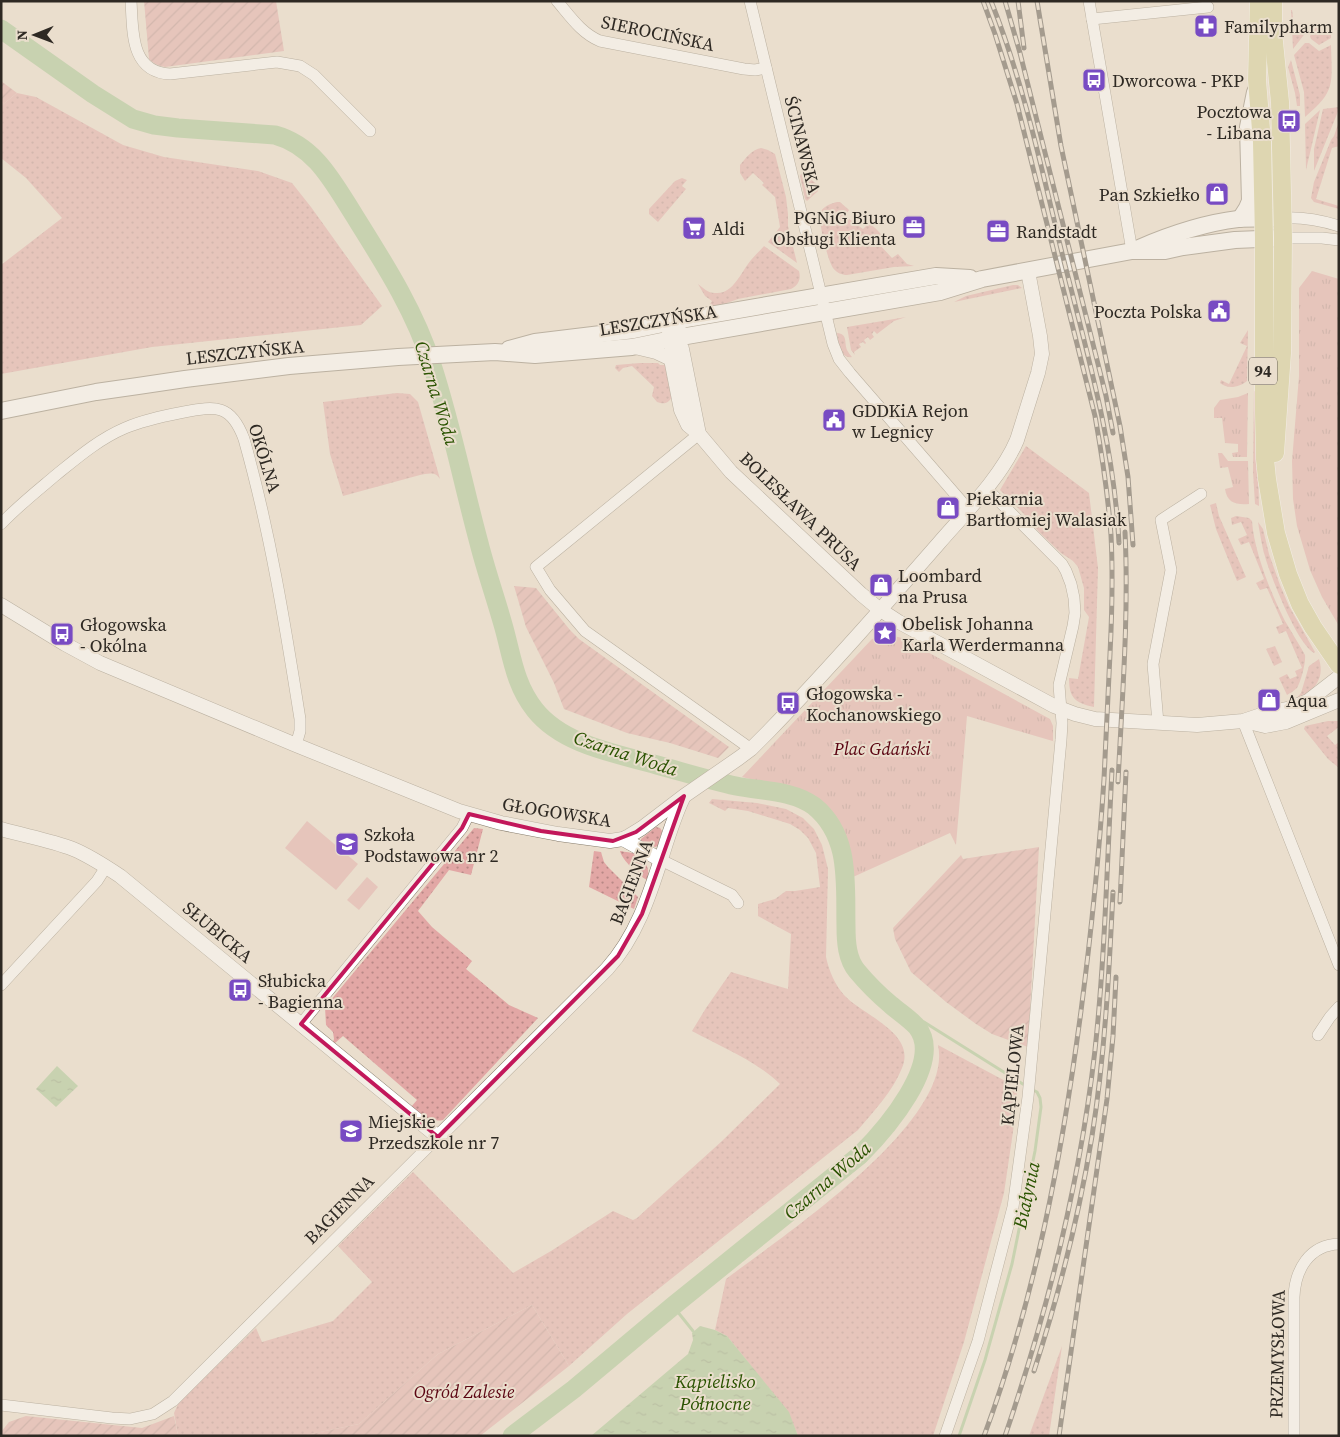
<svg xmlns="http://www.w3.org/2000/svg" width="1340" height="1437" font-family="'Source Serif 4',serif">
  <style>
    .grass { fill: url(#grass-dots) }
    .park { fill: url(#park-tufts) }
    .garden { fill: url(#garden-furrows) }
    .pitch { fill: #e2a7a5 }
    .water { fill: url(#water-ripples) }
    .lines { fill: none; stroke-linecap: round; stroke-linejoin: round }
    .stream { stroke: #a1c38c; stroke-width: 3 }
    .river { stroke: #a1c38c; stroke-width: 19 }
    .minor-casing { stroke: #857b6b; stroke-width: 12 }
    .tertiary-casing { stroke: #857b6b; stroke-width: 15 }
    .secondary-casing { stroke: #857b6b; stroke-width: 18 }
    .primary-casing { stroke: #fff; stroke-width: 19 }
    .minor { stroke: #fff; stroke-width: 11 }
    .tertiary { stroke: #fff; stroke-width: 14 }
    .secondary { stroke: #fff; stroke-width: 16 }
    .primary { stroke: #d0cd8f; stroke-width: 18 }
    .rail-casing { stroke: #514a42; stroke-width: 5 }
    .rail { stroke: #eadecd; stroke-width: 3; stroke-dasharray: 9; stroke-linecap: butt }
    .marked { fill: none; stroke: #c2185b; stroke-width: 4; stroke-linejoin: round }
    .labels { text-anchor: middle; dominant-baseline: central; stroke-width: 4; stroke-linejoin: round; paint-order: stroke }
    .shield { fill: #eadecd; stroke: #665f56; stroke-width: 1 }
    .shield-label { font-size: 16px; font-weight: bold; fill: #2e2923 }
    .poi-label { font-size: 18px; fill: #2e2923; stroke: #eadecd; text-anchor: start }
    .street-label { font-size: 18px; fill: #2e2923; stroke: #eadecd }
    .park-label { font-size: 18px; font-style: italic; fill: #5b0512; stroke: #eadecd }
    .water-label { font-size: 19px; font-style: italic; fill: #2a5300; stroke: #eadecd }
  </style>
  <defs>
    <pattern id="grass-dots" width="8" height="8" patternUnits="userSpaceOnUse" patternTransform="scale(1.25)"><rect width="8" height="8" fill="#e2a7a5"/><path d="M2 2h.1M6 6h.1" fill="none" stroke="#b88886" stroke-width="1.8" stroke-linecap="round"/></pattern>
    <pattern id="park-tufts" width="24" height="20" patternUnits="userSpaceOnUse" patternTransform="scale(1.25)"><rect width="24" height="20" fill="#e2a7a5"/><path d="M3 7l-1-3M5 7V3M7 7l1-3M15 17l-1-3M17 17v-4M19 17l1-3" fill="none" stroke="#b88886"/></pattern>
    <pattern id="garden-furrows" width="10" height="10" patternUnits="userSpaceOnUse" patternTransform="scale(1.25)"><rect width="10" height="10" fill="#e2a7a5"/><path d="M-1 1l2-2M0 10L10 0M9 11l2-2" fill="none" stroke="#b88886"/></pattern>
    <pattern id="water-ripples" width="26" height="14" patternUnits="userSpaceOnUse" patternTransform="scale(1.25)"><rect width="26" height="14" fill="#a1c38c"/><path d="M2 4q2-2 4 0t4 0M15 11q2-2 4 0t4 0" fill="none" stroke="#849e72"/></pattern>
  </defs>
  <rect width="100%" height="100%" fill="#eadecd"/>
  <g class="grass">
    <path d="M1291,10H1292L1294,24L1308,23L1310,27L1293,49Z"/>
    <path d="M1319,23L1331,25V38L1319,45L1311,39L1310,36Z"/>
    <path d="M1305,43H1309L1319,51L1331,45C1332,84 1336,91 1305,117L1304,92L1294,55Z"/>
    <path d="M1291,60L1300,95V106H1297L1295,93L1288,67Z"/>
    <path d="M17,93L36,97L123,145L164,157L258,171L292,183L311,207L382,306L361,325L152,347L1,374V265L62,218L26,178L1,158V106Z"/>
    <path d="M1339,107V109L1314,171V149L1323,109Z"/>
    <path d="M1320,110L1306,170L1305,124Z"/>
    <path d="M1339,121V146L1332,148L1316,199L1339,206V209L1314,202L1311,198L1314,182L1331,140L1334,136Z"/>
    <path d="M761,148L768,150L775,154L786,197L788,214V226L797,263L768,242L780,227L775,197L762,185L764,183L753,173L745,181L740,173V165C746,158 751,150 761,148Z"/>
    <path d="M801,174H804L818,185V191L807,201L805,199L800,176Z"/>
    <path d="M682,178L687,180L682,186L686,189L658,222L649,214V209L675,181Z"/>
    <path d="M837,202H840L849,210L845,216L863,229L868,224C875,226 880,233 884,238L879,244L892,258L898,254L907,264L914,266L894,267L847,275C842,275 837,273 833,268C828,261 817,220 821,211C824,206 832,203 837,202Z"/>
    <path d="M764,246L799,271C801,279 799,285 791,289L738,299L716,307L707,309L712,301L705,296L698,284C703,288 708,293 715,293C733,295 741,272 751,260C755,255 760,251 764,246Z"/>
    <path d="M1013,285H1018L1022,288L954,302L966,296Z"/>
    <path d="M906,317L894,321L877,334L874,331L872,334L874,337L870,340L868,337L864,340L866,343L865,344L863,342L859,344L861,347L854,352L855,355L851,350L847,327Z"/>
    <path d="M1248,330L1247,381C1240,387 1228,390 1220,383L1221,380L1229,384L1247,346L1240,343Z"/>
    <path d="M837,333C848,334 844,342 847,350C848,352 851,356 852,357C840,359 838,343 837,333Z"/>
    <path d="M640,363H658L660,365H665L666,367L673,394C670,403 665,405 657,402L652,396L654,387L632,366L623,368L619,372L615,368L616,365Z"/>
    <path d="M1254,391L1256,392L1259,506L1255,504L1253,472Z"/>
    <path d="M397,393L410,394L418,402L440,479C435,471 427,474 420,475L343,496L330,454L323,402Z"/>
    <path d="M1026,446L1089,493L1098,568L1094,707C1075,703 1069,698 1069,678L1078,679L1089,617L1084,610V588L1078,567L1073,561L1061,553L1040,533L1023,513L1000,490Z"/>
    <path d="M1216,503L1219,516L1246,577L1237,581L1216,529L1210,505Z"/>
    <path d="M1236,516L1249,518L1252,521C1254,551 1271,594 1285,621C1292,633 1299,644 1305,655C1306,663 1301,681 1297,688C1294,691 1290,693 1287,695L1279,678L1287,674L1290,679L1297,676L1295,671L1302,668L1286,631L1279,634L1276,627L1283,624L1267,588L1260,590L1256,583L1264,579L1249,542L1241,545L1238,539L1247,535L1241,522L1232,525L1231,518Z"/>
    <path d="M1258,522L1263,529L1269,554L1280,585L1289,606L1315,652L1314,653C1297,644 1272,579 1266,560C1262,548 1260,534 1258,522Z"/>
    <path d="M1275,646L1282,662L1274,666L1266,649Z"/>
    <path d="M1319,659C1326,681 1311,693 1294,701L1301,693L1309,666Z"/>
    <path d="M1328,721H1339V727L1327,736L1335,745L1339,742V768L1328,759L1304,729L1305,726Z"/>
    <path d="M712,799L757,803L786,809L803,818L814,829L822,845L828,869L826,957C829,971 835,985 844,995C862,1015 917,1033 902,1068C893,1091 874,1111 858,1130L627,1314L569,1366L532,1305L438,1354L359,1424L301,1436H178L174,1413L179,1402L256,1328L262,1342L333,1321L372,1282L338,1246L413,1172L513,1273L551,1251L613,1211L633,1220L637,1218L722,1141L780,1084C755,1060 721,1047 692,1031L706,1008L731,972L788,989L791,934L758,916V904L775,899L786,891H795L820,887L816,853L808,838L800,830L790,824L748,811L728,808L725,811L709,803Z"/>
    <path d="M656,827L660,828L662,831L658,846L655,847L641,841V839Z"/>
    <path d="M474,828L483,829L471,875L449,870L418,911L432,927L472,961L466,969L509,1005L538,1018L443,1120C431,1123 420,1114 411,1107L417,1100L343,1036L335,1043L333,1042L334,1039L333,1032L326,1025L325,1007Z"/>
    <path d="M594,851L601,852L604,862L608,867L638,897L634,909L589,887Z"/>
    <path d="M620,851C625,852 632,852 637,855C646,860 651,871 647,880C639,876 622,860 620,851Z"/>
    <path d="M938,1045L1009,1083L1017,1092L1015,1118L1004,1193L964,1342L933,1436H798L788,1412L727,1336L715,1330L726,1279C781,1237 955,1122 938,1045Z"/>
    <path d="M1062,1346L1049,1436H1029Z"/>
  </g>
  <g class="park">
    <path d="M1312,271L1339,279V626L1322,597L1310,570L1297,526L1293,499L1292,461L1299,376V288Z"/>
    <path d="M1248,393L1247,457H1233L1232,453L1238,452V444L1225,443L1222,418H1214V408L1220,400L1238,397Z"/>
    <path d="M1218,453H1222L1228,461H1248L1249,504C1236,505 1227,503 1225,489L1233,487L1228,467L1220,468Z"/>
    <path d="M886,634L902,638L1050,719L1053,726V741L1056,742L967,716L956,845L950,833L853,877C851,846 843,814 814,797C808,793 798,792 791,790C775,786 759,781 742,777L872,639Z"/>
  </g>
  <g class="garden">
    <path d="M144,1H276L284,51L165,67C159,66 154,64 149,59Z"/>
    <path d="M1,81L17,93L1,106Z"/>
    <path d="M514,586L536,588L570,630L579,639L729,747L718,758L670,743L627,733L564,709L554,683L526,627Z"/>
    <path d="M1039,847L1028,1047L992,1034L976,1024L946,1002L911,972L895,939L893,928L961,855L963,859Z"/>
    <path d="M532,1305L569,1366L480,1436H301L359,1424L438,1354Z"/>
    <path d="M26,1416L142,1428L174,1416L178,1436H1V1432L9,1422Z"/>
  </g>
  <g class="pitch">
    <path d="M307,821L358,864L336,890L285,848Z"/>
    <path d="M367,877L378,887L359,910L347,900Z"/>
  </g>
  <g class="water">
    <path d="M57,1066L78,1086L56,1107L36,1089Z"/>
    <path d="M700,1326L715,1330L727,1336L789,1412L798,1436H591L688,1354L693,1340L692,1333Z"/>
  </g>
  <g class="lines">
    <g class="stream">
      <path d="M910,1021L924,1022L1026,1086"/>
      <path d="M673,1306L693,1331"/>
      <path d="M959,1436L985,1360L1012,1264L1035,1151L1041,1107L1040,1098L1037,1092L1031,1089"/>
    </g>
    <path class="river" d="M1,29L93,94L133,119L154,125L178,128L275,135C315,146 333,182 354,215C384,263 415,311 432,365C451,423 463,484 479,543C486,571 496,599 504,628C512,657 515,685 535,710C563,745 615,753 657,765C683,772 709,780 736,786C761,791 792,790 814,806C851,836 845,884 846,926C846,942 847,959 857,971C867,983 879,995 891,1005C899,1012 910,1019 917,1027C945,1062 884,1131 860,1155L673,1306L574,1389L512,1436"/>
    <g class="minor-casing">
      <g id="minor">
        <path d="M131,1C133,31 130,72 170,74L277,62L300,66L314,75L370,131"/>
        <path d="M557,1C570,16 581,33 600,41L744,69L755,70L766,68"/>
        <path d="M750,1L833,344L839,359L850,373L968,509"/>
        <path d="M1089,1L1132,251"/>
        <path d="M1092,19L1208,7"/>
        <path d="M1282,218C1301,217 1320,220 1339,226"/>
        <path d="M1283,238H1322L1339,240"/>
        <path d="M699,434L536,567L550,590L585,631L751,749"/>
        <path d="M1,524C18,506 37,491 56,475C77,458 99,439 125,428C143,420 164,416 184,412C216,406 231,404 244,439C270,531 285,624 300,719V731L296,745"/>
        <path d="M1243,721L1339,965"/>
        <path d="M1158,723L1153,664L1171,570L1161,520L1201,494"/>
        <path d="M661,860L732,895L738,903"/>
        <path d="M1,985L97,881L106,867"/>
        <path d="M301,1024L462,828L469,814"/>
        <path d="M1318,1035L1330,1017L1339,1007"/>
        <path d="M1,1405L112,1418L130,1419L153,1414L173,1401L438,1137"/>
        <path d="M945,1436L978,1341L1013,1207L1028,1097L1061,740L1062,723L1059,685L1073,626L1075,613L1074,598L1071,584L1066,571L1062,564L986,488"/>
        <path d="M1294,1436V1297C1295,1270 1309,1245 1339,1244"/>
      </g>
    </g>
    <g class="tertiary-casing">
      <g id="tertiary">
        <path d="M679,330L672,345L671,359L681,410L688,425L699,434L731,472L861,594L879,609L899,622L1054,706L1075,714L1095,719L1197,725L1243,721L1264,714L1291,708L1308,701L1339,677"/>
        <path d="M669,334L679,343L682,349L699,434"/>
        <path d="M635,347L656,352L671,359"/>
        <path d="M1,605L65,644L100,663L296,745L459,811L501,823L558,834L610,841L623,839L629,836L642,828L684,796L739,758L751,749L768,732C827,671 883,607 939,543C965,513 1002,476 1017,440L1038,373L1042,354L1040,336L1028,271"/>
        <path d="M1244,721L1265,726L1286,722L1339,700"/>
        <path d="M1,829C25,836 50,840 73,849C90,856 105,866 120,876L438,1137L607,969C636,937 649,897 662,856C668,837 674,817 683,798"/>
        <path d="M623,839L661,860"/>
      </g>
    </g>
    <g class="secondary-casing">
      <g id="secondary">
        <path d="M1240,219L1247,208L1250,201L1248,127L1255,92"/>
        <path d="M1139,248C1169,235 1205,223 1238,219C1251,218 1264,219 1277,218"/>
        <path d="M509,349L535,342L634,330L692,318L936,276L970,278"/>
        <path d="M1,411L96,392L138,386L185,379L289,366L398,357L495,352L535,355L632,347L681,337L940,292L982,279L1132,251H1165L1183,247L1235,240L1283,238"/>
      </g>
    </g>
    <g class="primary-casing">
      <g id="primary">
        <path d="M1259,1L1257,80L1262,142L1264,238V413L1265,459L1267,479L1276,533L1288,574L1300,604L1313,627L1339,665"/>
        <path d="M1273,1V32L1280,102L1283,238L1282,353L1275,453"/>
      </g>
    </g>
    <use href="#minor" class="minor"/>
    <use href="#tertiary" class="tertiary"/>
    <use href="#secondary" class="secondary"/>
    <use href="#primary" class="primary"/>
    <g class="rail-casing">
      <g id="rail">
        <path d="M983,1L995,34L1017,104L1095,416C1102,455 1108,495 1111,535C1113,574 1112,614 1110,654C1108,696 1106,737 1104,779C1099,856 1091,934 1081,1011C1062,1155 1035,1299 984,1436"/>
        <path d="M991,1C1023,81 1041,166 1061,249C1085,346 1114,442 1119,543"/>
        <path d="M1005,1L1020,53L1083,304L1106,396L1113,433"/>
        <path d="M1018,1L1024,48"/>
        <path d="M1037,1L1061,146L1120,426L1128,477L1133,545"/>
        <path d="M1118,782C1122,699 1129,615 1125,532"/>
        <path d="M1120,902L1126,772"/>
        <path d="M1034,1371C1059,1294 1079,1216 1092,1136C1105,1055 1109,973 1113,892"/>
        <path d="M1005,1436C1048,1310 1080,1182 1095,1050C1105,957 1107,863 1112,770"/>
        <path d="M1059,1436L1107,1099L1113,1036L1116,977"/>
      </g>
    </g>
    <use href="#rail" class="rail"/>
  </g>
  <path d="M0 0H1340V1437H0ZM684,796L642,914L618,956L438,1137L301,1024L462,828L469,814L541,831L613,841L636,832Z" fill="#eadecd" fill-opacity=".55" fill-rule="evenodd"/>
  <path class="marked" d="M684,796L642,914L618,956L438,1137L301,1024L462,828L469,814L541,831L613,841L636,832Z"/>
  <defs>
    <g id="pharmacy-square" transform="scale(1.25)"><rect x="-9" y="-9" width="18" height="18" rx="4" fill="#784bc3" stroke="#eadecd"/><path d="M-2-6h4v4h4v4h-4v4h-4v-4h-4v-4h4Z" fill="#fff"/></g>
    <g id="bus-square" transform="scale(1.25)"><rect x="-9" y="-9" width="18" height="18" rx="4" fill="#784bc3" stroke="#eadecd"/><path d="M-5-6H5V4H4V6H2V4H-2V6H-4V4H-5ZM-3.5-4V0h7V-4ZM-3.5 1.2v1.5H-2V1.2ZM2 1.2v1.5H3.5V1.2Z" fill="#fff"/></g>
    <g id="shop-square" transform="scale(1.25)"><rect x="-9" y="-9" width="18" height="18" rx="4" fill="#784bc3" stroke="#eadecd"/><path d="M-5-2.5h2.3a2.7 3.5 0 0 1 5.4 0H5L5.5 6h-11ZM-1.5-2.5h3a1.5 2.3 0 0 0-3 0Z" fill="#fff"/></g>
    <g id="office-square" transform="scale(1.25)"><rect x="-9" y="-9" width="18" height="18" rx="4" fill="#784bc3" stroke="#eadecd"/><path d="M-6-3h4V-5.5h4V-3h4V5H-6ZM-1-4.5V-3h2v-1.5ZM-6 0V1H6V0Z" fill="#fff"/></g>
    <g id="supermarket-square" transform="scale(1.25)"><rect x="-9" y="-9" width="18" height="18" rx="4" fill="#784bc3" stroke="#eadecd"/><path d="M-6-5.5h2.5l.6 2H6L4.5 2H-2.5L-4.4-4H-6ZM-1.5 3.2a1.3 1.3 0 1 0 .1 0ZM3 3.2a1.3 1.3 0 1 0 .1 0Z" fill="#fff"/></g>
    <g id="civic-square" transform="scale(1.25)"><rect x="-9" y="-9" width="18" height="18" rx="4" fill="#784bc3" stroke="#eadecd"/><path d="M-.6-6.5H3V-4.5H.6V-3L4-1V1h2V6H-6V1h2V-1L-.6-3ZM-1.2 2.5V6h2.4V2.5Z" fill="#fff"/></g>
    <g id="sight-square" transform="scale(1.25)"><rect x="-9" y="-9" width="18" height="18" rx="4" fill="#784bc3" stroke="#eadecd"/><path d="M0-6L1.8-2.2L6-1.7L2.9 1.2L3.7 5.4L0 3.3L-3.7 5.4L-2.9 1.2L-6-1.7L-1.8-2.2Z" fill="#fff"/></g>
    <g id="school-square" transform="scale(1.25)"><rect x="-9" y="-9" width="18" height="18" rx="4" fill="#784bc3" stroke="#eadecd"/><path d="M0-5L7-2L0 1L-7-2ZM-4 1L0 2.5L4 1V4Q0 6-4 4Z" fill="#fff"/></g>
  </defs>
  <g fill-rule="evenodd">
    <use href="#pharmacy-square" x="1206" y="26"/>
    <use href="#bus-square" x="1094" y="80"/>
    <use href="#bus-square" x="1289" y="121"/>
    <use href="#shop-square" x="1217" y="194"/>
    <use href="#office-square" x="914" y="227"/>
    <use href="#supermarket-square" x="694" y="228"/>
    <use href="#office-square" x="998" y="231"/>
    <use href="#civic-square" x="1219" y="311"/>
    <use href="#civic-square" x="834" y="420"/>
    <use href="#shop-square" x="948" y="508"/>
    <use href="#shop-square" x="881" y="585"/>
    <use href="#sight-square" x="885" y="633"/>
    <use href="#bus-square" x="62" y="634"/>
    <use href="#shop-square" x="1269" y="700"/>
    <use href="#bus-square" x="788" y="703"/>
    <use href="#school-square" x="347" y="844"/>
    <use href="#bus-square" x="240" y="990"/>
    <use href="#school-square" x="351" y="1131"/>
  </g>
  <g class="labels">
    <rect class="shield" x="1249" y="357.5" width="28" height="27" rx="4"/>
    <g class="shield-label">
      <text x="1263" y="371">94</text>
    </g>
    <g class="poi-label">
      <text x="1224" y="26">Familypharm</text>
      <text x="1112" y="80">Dworcowa - PKP</text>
      <text x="1272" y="111" text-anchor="end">Pocztowa<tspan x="1272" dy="21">- Libana</tspan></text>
      <text x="1200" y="194" text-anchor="end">Pan Szkiełko</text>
      <text x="896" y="217" text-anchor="end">PGNiG Biuro<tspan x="896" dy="21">Obsługi Klienta</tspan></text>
      <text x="712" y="228">Aldi</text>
      <text x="1016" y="231">Randstadt</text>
      <text x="1202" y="311" text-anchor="end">Poczta Polska</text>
      <text x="852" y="410">GDDKiA Rejon<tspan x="852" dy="21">w Legnicy</tspan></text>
      <text x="966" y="498">Piekarnia<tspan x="966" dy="21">Bartłomiej Walasiak</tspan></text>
      <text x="898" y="575">Loombard<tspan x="898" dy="21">na Prusa</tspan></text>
      <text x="902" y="623">Obelisk Johanna<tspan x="902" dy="21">Karla Werdermanna</tspan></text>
      <text x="80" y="624">Głogowska<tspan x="80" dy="21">- Okólna</tspan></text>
      <text x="806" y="693">Głogowska -<tspan x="806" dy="21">Kochanowskiego</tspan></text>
      <text x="1286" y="700">Aqua</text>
      <text x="364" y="834">Szkoła<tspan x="364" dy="21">Podstawowa nr 2</tspan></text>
      <text x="258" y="980">Słubicka<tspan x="258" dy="21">- Bagienna</tspan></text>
      <text x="368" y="1121">Miejskie<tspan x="368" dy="21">Przedszkole nr 7</tspan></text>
    </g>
    <g class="street-label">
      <text transform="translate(658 33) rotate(12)">SIEROCIŃSKA</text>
      <text transform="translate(803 145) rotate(76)">ŚCINAWSKA</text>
      <text transform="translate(658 320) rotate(-9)">LESZCZYŃSKA</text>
      <text transform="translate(245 352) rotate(-6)">LESZCZYŃSKA</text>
      <text transform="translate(265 458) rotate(73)">OKÓLNA</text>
      <text transform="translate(801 511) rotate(44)">BOLESŁAWA PRUSA</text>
      <text transform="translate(557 812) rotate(9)">GŁOGOWSKA</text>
      <text transform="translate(631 882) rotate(-69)">BAGIENNA</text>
      <text transform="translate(218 932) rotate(40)">SŁUBICKA</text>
      <text transform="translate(1012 1075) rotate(-84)">KĄPIELOWA</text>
      <text transform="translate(339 1209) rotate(-45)">BAGIENNA</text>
      <text transform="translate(1277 1354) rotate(-89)">PRZEMYSŁOWA</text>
    </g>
    <g class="park-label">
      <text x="882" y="748">Plac Gdański</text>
      <text x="464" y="1391">Ogród Zalesie</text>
    </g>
    <g class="water-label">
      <text transform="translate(437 393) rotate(73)">Czarna Woda</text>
      <text transform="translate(626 753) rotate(18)">Czarna Woda</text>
      <text transform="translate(827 1180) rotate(-41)">Czarna Woda</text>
      <text transform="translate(1026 1195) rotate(-78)">Białynia</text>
      <text x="715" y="1381">Kąpielisko<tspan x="715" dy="22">Północne</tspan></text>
    </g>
  </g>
  <rect width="1340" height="1437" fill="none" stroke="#2e2923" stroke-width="5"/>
  <g transform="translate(35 35) rotate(269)" stroke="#eadecd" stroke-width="4" paint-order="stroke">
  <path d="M0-4L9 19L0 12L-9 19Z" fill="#2e2923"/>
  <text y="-8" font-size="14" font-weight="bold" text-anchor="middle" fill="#2e2923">N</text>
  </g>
</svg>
